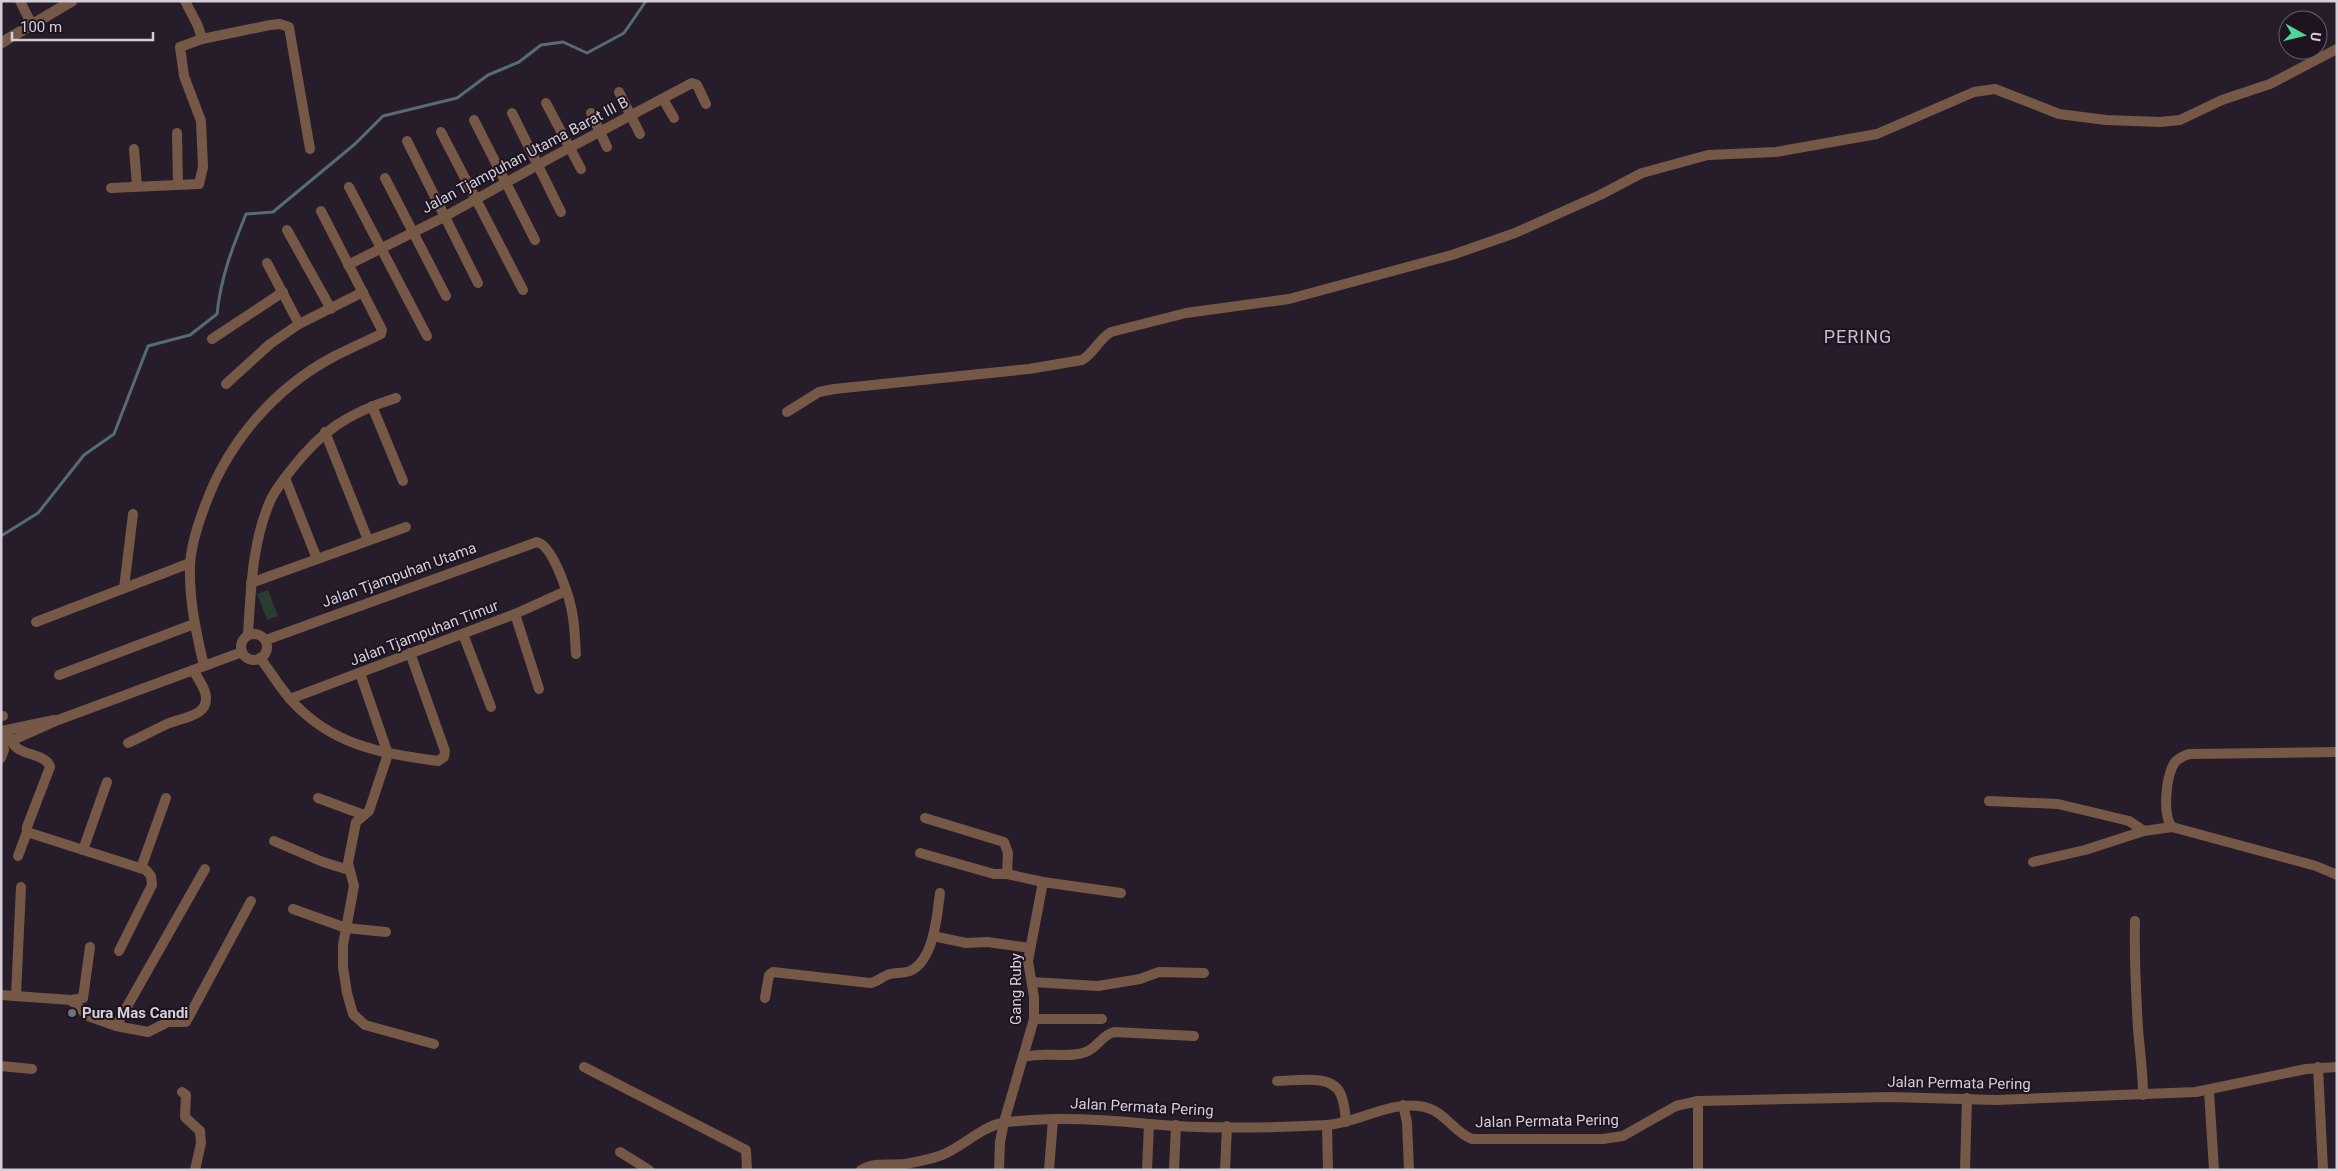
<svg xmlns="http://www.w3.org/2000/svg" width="2338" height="1171" font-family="Roboto,sans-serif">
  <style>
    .green { fill: #293d31 }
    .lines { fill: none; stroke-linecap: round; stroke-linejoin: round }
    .stream { stroke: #566b76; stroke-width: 3 }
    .minor { stroke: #755846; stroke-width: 10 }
    .tertiary { stroke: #755846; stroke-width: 11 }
    .worship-dot { fill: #6b7280; stroke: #1d1321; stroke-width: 2 }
    .labels { text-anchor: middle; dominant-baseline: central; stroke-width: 4; stroke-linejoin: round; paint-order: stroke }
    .street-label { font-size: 15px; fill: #d5ced8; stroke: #1d1321 }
    .poi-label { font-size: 15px; font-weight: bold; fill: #d5ced8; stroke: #1d1321; text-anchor: start }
    .quarter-label { font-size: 18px; letter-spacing: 1px; fill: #c7bacc; stroke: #1d1321 }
  </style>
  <rect width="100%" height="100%" fill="#261c2a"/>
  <path class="green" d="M268,590L278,616L267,620L257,594Z"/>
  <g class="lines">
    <path class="stream" d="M1,536L38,513L84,455L114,434L148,346L190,335L217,314C221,276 232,249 246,214L273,212L355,144L383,116L457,98L488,75L519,62L541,45L563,42L587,53L624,33L646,1"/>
    <g class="minor">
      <path d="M20,1L32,25"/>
      <path d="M185,1L198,26L202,39"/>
      <path d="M619,92L640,134"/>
      <path d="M663,99L674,118"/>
      <path d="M546,103L581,169"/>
      <path d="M512,113L561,212"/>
      <path d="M591,113L607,147"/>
      <path d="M474,120L535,240"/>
      <path d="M441,132L523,290"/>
      <path d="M177,133L178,184"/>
      <path d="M407,141L478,283"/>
      <path d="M134,149L137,186"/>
      <path d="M385,178L446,296"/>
      <path d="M349,187L427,336"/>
      <path d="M111,188L199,184L203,167L201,121L184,76L180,47L202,39L270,25L280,24L289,27L310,149"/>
      <path d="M287,230L331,309"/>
      <path d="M267,263L299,324"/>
      <path d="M348,265L444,217L554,156L692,83L697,85L706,104"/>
      <path d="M212,339L283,292"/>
      <path d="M226,384L270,344L299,324L363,292"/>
      <path d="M372,406L403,481"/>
      <path d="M787,412L819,392L834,389L1029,369L1082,360C1094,353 1099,339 1111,332L1186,313L1289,299L1452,255L1515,233L1600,195L1642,173L1708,155L1776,152L1877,134L1974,92L1995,89L2059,114L2106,120L2160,122L2180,120L2222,100L2270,84L2337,49"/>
      <path d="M325,432L368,540"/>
      <path d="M285,478L317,559"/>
      <path d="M251,583L406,527"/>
      <path d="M124,588L133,514"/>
      <path d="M515,614L539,689"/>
      <path d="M36,622L190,563"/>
      <circle cx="254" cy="647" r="13"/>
      <path d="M248,634C251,589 252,541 271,499C276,489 284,479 291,470C321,431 348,413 396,398"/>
      <path d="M463,634L491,707"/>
      <path d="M266,640L537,542C554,546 571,601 573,618C575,630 575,642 576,654"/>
      <path d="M260,658C270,671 279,686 290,699C331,745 379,753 438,761L444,757L445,751L410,653"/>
      <path d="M204,666C196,632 189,600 190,565C191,545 199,521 206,503C229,441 275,388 333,357C348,349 365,342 381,334L382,330L321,211"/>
      <path d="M360,673L388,754L369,811L356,822L348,863L354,886L343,945V967L347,993L353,1014L365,1025L434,1044"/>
      <path d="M59,675L194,624"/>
      <path d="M290,699L515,614L566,591"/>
      <path d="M1,716H3"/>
      <path d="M2,731L54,720"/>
      <path d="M7,731C9,737 11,743 17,748C25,755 47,755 50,767L27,827V832L18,856"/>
      <path d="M1,738L4,750L1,758"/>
      <path d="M1,741H11L58,720L242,652"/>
      <path d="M128,743C141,737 154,730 167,724C179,718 207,717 206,698C206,689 198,679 193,670"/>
      <path d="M318,798L364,815"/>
      <path d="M1989,801L2058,804L2129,821L2144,831"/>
      <path d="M925,818L1004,842L1008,853L1007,874"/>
      <path d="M2172,827C2162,815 2166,775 2175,762C2179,758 2183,756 2189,754L2337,752"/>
      <path d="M27,832L146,870L151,876L152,885L119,951"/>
      <path d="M274,841L323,862L349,870"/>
      <path d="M83,850L107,782"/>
      <path d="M920,853L994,874H1007L1043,882L1121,893"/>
      <path d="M2033,862L2085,850L2144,831L2172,827L2316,866L2337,875"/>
      <path d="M141,868L166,798"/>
      <path d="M293,909L346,928L386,932"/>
      <path d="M2135,921C2134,957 2136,993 2138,1029C2140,1052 2143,1073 2143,1095"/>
      <path d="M933,936L966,943L987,942L1030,948"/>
      <path d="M1032,982L1098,986L1140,979L1159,972L1204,973"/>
      <path d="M1,995L71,1000L83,998L90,947"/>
      <path d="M16,995L21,887"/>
      <path d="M765,998L769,975L773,972L870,983C877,982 880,978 887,975C894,972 903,974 910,971C934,960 937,916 940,893"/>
      <path d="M71,1000L88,1016L116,1026L148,1032L168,1022H186L251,901"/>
      <path d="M1034,1019H1102"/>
      <path d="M116,1026L205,869"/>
      <path d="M1024,1057C1044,1051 1067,1059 1086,1052C1098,1047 1102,1035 1114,1032L1194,1036"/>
      <path d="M1,1066L32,1069"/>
      <path d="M584,1067L746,1150L747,1170"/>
      <path d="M2318,1067L2323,1170"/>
      <path d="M1277,1081C1296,1081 1333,1073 1341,1095C1345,1104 1345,1114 1346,1122"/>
      <path d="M2209,1091L2214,1170"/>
      <path d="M182,1092L186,1095L185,1117L200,1131L201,1143L195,1170"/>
      <path d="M1403,1105L1407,1122L1409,1170"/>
      <path d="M1327,1125L1328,1170"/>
      <path d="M620,1152L649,1170"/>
      <path d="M861,1170C876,1161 889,1166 905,1164C916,1162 928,1160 939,1156C961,1149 978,1128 1002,1123C1011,1121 1022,1121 1032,1120C1071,1117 1110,1120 1149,1124C1204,1129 1271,1128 1327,1125C1358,1123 1387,1102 1419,1106C1445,1109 1451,1131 1472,1139H1603L1623,1136L1676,1106L1698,1101L1891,1097L1996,1100L2196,1092L2306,1069L2337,1067"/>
      <path d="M999,1170L1000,1142L1004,1122L1034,1019V997L1028,961L1043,882"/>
      <path d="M1049,1170L1053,1119"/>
      <path d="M1147,1170L1149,1124"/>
      <path d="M1174,1170L1176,1125"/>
      <path d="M1225,1170L1227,1126"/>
      <path d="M1698,1170V1101"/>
      <path d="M1965,1170L1967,1098"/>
    </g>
    <path class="tertiary" d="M1,43L72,1"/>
  </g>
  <circle class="worship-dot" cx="72" cy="1013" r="5"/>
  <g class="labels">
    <g class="street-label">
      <text transform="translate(525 155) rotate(-28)">Jalan Tjampuhan Utama Barat III B</text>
      <text transform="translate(399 575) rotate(-20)">Jalan Tjampuhan Utama</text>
      <text transform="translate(424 633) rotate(-21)">Jalan Tjampuhan Timur</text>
      <text transform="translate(1016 989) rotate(-90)">Gang Ruby</text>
      <text transform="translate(1959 1083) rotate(1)">Jalan Permata Pering</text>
      <text transform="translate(1142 1107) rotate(3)">Jalan Permata Pering</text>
      <text transform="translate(1547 1121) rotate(-1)">Jalan Permata Pering</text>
    </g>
    <g class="poi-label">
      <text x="82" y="1013">Pura Mas Candi</text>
    </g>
    <g class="quarter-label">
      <text x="1858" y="336">PERING</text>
    </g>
  </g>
  <rect width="2338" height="1171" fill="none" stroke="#d5ced8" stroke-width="5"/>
  <g transform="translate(2303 35) rotate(98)"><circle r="24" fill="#1d1321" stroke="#675e6a"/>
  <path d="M0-4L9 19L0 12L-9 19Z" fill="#52d397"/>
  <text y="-8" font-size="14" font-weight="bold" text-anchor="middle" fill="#d5ced8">U</text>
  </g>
  <path d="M12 32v8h141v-8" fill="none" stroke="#d5ced8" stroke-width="2.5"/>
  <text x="20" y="32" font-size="15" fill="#d5ced8" stroke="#1d1321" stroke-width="4" paint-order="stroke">100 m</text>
</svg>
